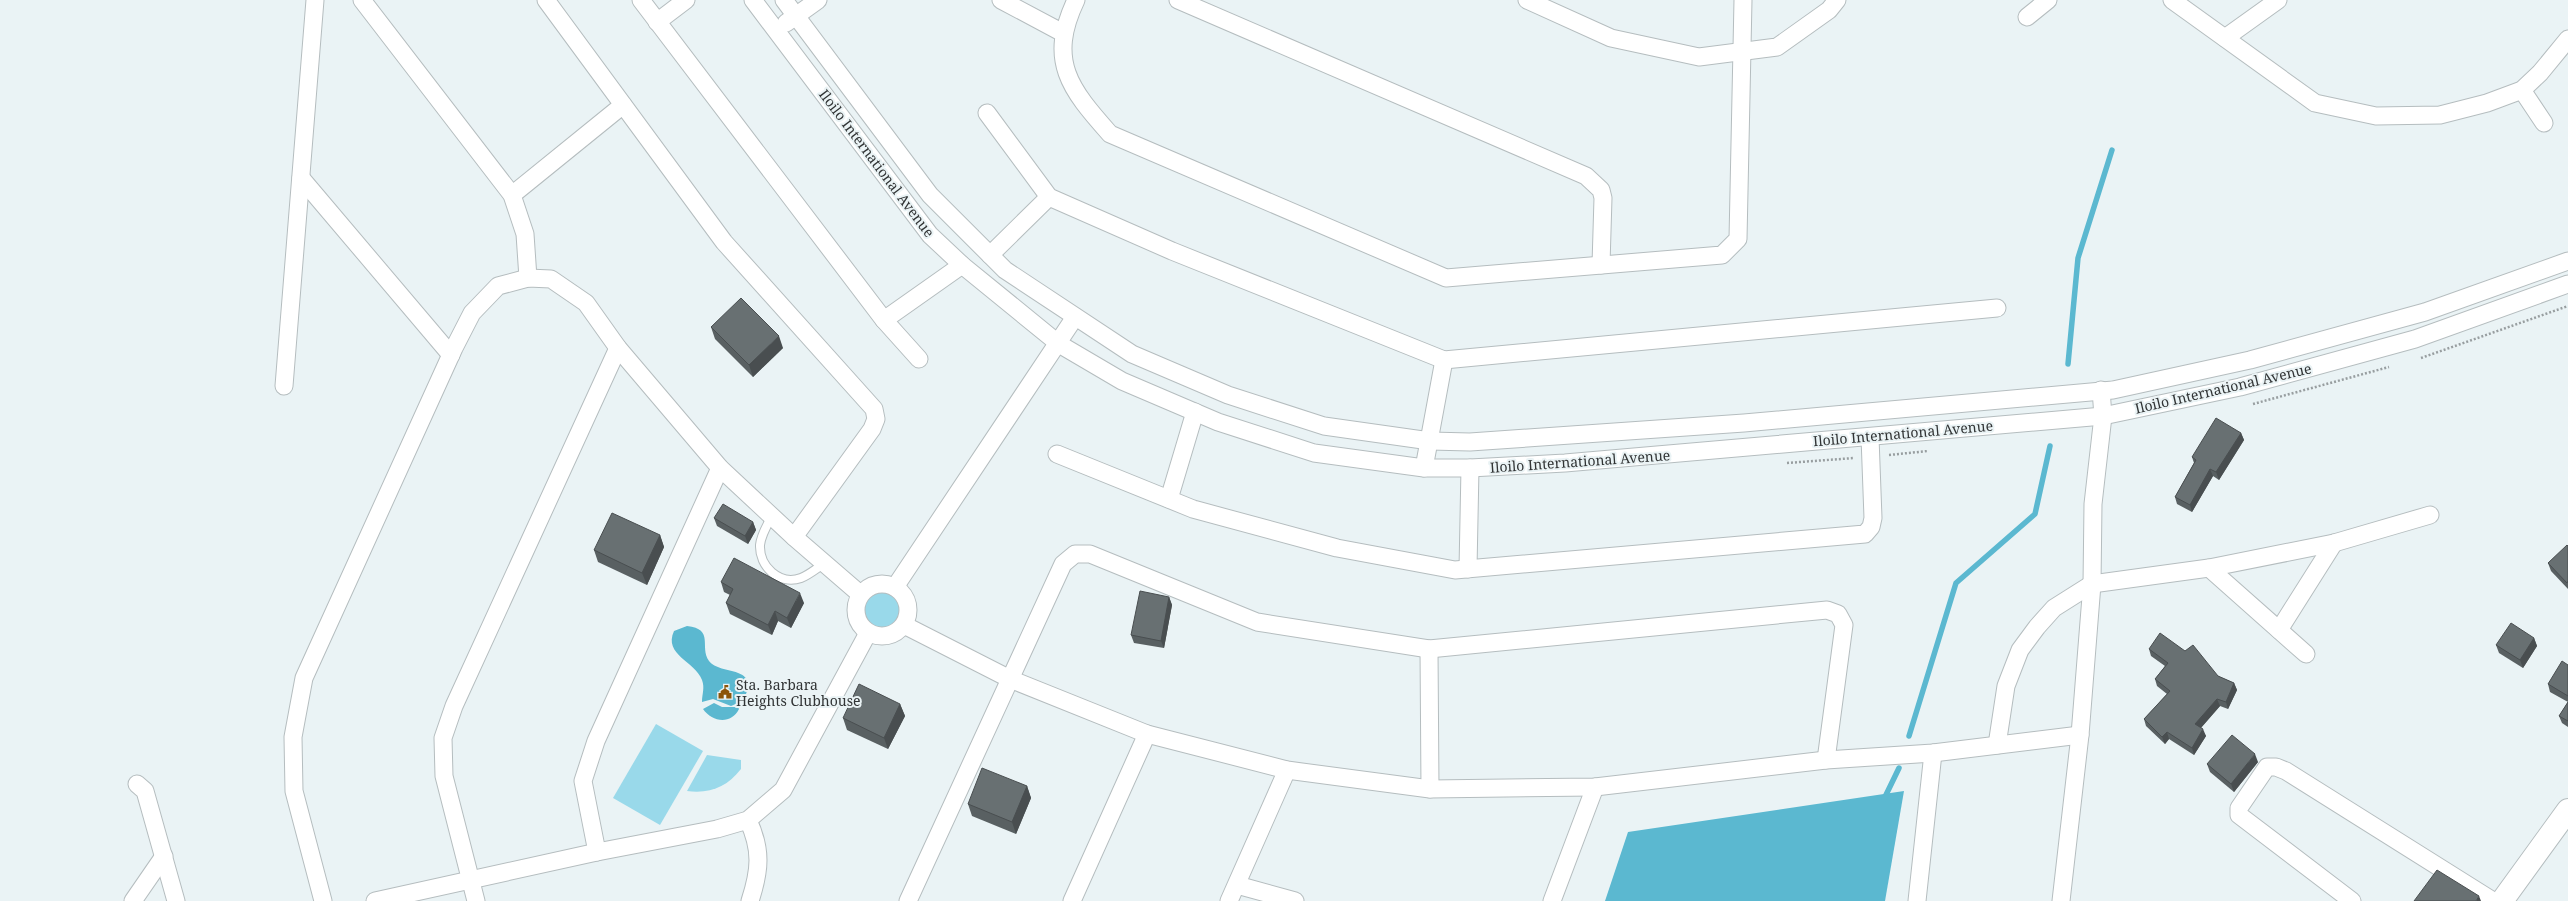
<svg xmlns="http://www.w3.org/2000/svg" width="2568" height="901" font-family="'Noto Serif',serif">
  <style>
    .green { fill: #99d9ea }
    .water { fill: #5bb8d0 }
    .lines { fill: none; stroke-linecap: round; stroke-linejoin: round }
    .stream { stroke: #5bb8d0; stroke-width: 5.5 }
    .lane-casing { stroke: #b5bdbf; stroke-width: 10 }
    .street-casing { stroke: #b5bdbf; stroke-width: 19 }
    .secondary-casing { stroke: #b5bdbf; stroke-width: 24 }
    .path { stroke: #989ea0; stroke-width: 2.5; stroke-dasharray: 2 2; stroke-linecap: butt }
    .lane { stroke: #fff; stroke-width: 8 }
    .street { stroke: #fff; stroke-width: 17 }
    .secondary { stroke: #fff; stroke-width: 22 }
    .wall { fill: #596062 }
    .shaded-wall { fill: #494e50 }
    .building { fill: #687072; stroke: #494e50 }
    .labels { text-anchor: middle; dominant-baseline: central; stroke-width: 4; stroke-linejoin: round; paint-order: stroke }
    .street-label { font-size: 14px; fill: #313435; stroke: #eaf3f5 }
    .poi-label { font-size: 14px; fill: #313435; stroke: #eaf3f5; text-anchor: start }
  </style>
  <rect width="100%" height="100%" fill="#eaf3f5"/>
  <g class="green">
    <circle cx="882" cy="610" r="18"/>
    <path d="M656,724L703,751L660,825L613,798Z"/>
    <path d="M707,755L741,760V769C727,787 710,794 687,791Z"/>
  </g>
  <g class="water">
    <path d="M687,626C715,629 699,647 709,661C720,676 763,664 743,701L731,706L713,699L702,702C702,694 705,688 702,680C695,661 663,655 674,631Z"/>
    <path d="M714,703L722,707H738L739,709C731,725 712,722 703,709Z"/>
    <path d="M1904,791L1885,901H1605L1628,832Z"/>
  </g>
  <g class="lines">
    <g class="stream">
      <path d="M2068,364L2078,258L2112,150"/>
      <path d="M1909,736L1956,583L2035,514L2050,446"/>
      <path d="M1884,799L1899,768"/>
    </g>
    <g class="lane-casing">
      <path id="lane" d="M772,516C767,525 761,535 760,545C759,566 779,586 801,578C809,575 817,568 825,563"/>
    </g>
    <g class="street-casing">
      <g id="street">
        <path d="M362,0L512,195L525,234L528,278"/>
        <path d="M546,0L724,242L874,409L876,419L872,429L794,537"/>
        <path d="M641,0L884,320L919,359"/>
        <path d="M753,0L930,235L962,265L1059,344L1122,381L1218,422L1314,453L1424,468H1470L1565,463L2103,416L2240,387L2415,339L2568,284"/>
        <path d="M784,0L930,195L1005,270L1132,354L1228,395L1324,426L1430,441L1470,442L1744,423L2113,390L2250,360L2425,312L2568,261"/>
        <path d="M1001,0L1063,33"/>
        <path d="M1076,0C1047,61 1070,89 1110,134L1446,278L1722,255L1738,239L1743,0"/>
        <path d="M1178,0L1586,176L1601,190L1603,198L1601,265"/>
        <path d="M1527,0L1611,38L1699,57L1777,47L1829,10L1837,0"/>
        <path d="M2172,0L2315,103L2376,116L2440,115L2487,103L2522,90L2540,73L2568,39"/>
        <path d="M2027,17L2048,0"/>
        <path d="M657,22L686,0"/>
        <path d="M786,23L818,0"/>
        <path d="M2225,38L2278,0"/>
        <path d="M2522,90L2544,123"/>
        <path d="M987,113L1049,197L1172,251L1444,360L1997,308"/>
        <path d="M301,178L451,355"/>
        <path d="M512,195L623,105"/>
        <path d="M990,255L1049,197"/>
        <path d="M884,320L962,265"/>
        <path d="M284,386L315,0"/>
        <path d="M1057,454L1193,509L1337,548L1455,570L1865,534L1871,527L1873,518L1870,437"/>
        <path d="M1424,468L1444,360"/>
        <path d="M1169,499L1195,412"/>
        <path d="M2209,568L2306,654"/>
        <path d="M1468,569L1470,468"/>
        <circle cx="882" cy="610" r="26"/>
        <path d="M895,587L1075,317"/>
        <path d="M904,625L1010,679L1147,734L1287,770L1430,789L1595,787L1826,760L1933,753L2080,735"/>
        <path d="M2279,630L2334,543"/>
        <path d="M1429,649L1430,789"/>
        <path d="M1997,745L2006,686L2020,650L2037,627L2054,608L2092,584L2209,568L2334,543L2430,515"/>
        <path d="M137,784L145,791L176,901"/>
        <path d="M748,820C762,850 760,870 750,901"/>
        <path d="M597,852L583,781L596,741L720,468"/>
        <path d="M1237,885L1295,901"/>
        <path d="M133,901L164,856"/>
        <path d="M323,901L294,791L293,737L304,678L454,348L472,313L498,286L528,278L551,279L586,303L618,348L720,468L794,537L860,594"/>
        <path d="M375,901L597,852L717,829L748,820L783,790L868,633"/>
        <path d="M476,901L444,776L443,738L454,706L618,348"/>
        <path d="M908,901L1063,564L1075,554H1090L1257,622L1429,649L1827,610L1838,614L1844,625L1826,760"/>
        <path d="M1072,901L1147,734"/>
        <path d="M1229,901L1287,770"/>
        <path d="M1552,901L1595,787"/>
        <path d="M1917,901L1933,753"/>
        <path d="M2061,901L2080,735L2092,584L2093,504L2103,416L2101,390"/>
        <path d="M2352,901L2239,815V808L2267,767H2276L2286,771L2493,901"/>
      </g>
    </g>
    <g class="secondary-casing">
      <path id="secondary" d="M2502,901L2568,810"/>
    </g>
    <g class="path">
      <path d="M2421,358L2568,306"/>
      <path d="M2253,404L2389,367"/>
      <path d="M1889,455L1928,451"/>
      <path d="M1787,463L1854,458"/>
    </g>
    <use href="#lane" class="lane"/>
    <use href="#street" class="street"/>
    <use href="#secondary" class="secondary"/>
  </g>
  <g class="wall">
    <path d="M711,327L783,348L753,377L715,339Z"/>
    <path d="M2241,433L2244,440L2219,480L2213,476L2192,512L2177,504L2175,497L2194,463L2192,457Z"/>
    <path d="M714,518L753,522L756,530L748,544L717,526Z"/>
    <path d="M660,535L664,547L647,585L598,562L594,550Z"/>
    <path d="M2568,546V589L2551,571L2548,563Z"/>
    <path d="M721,582L804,603L791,628L778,621L772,635L730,614L726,603L730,595L724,592Z"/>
    <path d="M1169,597L1172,605L1164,648L1134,643L1131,635Z"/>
    <path d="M2534,638L2537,646L2523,668L2499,653L2496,645Z"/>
    <path d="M2149,649L2218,676L2234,683L2237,690L2228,709L2220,706L2201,728L2206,736L2194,755L2169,739L2165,744L2146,726L2144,719L2167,694L2157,686L2155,679L2165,666L2151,656Z"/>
    <path d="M2568,665V727L2562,723L2559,716L2568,702L2550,692L2548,684Z"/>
    <path d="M900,704L905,716L888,749L847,730L843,718Z"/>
    <path d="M2258,762L2234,792L2210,772L2207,764Z"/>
    <path d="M1027,786L1031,798L1016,834L972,816L968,804Z"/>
  </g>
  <g class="shaded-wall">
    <path d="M779,336L783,348L753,377L749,365Z"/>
    <path d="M2241,433L2244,440L2219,480L2216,472Z"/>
    <path d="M2210,469L2213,476L2192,512L2190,505Z"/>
    <path d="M753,522L756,530L748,544L745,536Z"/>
    <path d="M660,535L664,547L647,585L642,573Z"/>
    <path d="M800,593L804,603L791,628L787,618Z"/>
    <path d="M1169,597L1172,605L1164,648L1161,641Z"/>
    <path d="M775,611L778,621L772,635L768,625Z"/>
    <path d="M2534,638L2537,646L2523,668L2520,660Z"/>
    <path d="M2234,683L2237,690L2228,709L2226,702Z"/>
    <path d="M2217,699L2220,706L2198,731L2195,724Z"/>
    <path d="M900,704L905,716L888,749L884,738Z"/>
    <path d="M2203,729L2206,736L2194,755L2192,748Z"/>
    <path d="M2167,732L2169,739L2165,744L2162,737Z"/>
    <path d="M2255,754L2258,762L2234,792L2231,784Z"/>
    <path d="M1027,786L1031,798L1016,834L1012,822Z"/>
    <path d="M2479,896L2481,901H2476Z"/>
  </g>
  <g class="building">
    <path d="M741,298L779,336L749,365L711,327Z"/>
    <path d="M2216,418L2241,433L2216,472L2210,469L2190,505L2175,497L2196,460L2192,457Z"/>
    <path d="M723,504L753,522L745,536L714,518Z"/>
    <path d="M612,513L660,535L642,573L594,550Z"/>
    <path d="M2567,545L2568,546V581L2567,583L2548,563Z"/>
    <path d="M734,558L800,593L787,618L775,611L768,625L726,603L733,589L721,582Z"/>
    <path d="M1140,591L1169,597L1161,641L1131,635Z"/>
    <path d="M2511,623L2534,638L2520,660L2496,645Z"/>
    <path d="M2160,633L2185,651L2193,645L2218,676L2234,683L2226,702L2217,699L2195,724L2203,729L2192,748L2167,732L2162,737L2144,719L2170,691L2155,679L2168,663L2149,649Z"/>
    <path d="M2562,661L2568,665V696L2548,684Z"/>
    <path d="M859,684L900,704L884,738L843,718Z"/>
    <path d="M2568,702V721L2559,716Z"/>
    <path d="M2232,735L2255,754L2231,784L2207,764Z"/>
    <path d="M982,768L1027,786L1012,822L968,804Z"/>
    <path d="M2437,870L2479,896L2476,901H2414Z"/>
  </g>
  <defs>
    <g id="civic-bare" transform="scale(1.08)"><path d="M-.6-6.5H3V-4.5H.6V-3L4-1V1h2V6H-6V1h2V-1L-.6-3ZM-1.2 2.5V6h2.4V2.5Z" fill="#8c5509" stroke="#eaf3f5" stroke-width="2.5" paint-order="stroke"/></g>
  </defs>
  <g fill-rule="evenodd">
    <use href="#civic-bare" x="725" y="692"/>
  </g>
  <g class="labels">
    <g class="street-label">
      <text transform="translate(877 163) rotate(53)">Iloilo International Avenue</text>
      <text transform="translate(2223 388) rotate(-13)">Iloilo International Avenue</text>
      <text transform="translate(1903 433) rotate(-5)">Iloilo International Avenue</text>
      <text transform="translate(1580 461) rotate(-4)">Iloilo International Avenue</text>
    </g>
    <g class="poi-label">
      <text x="736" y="684">Sta. Barbara<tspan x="736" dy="16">Heights Clubhouse</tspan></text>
    </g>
  </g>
</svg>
